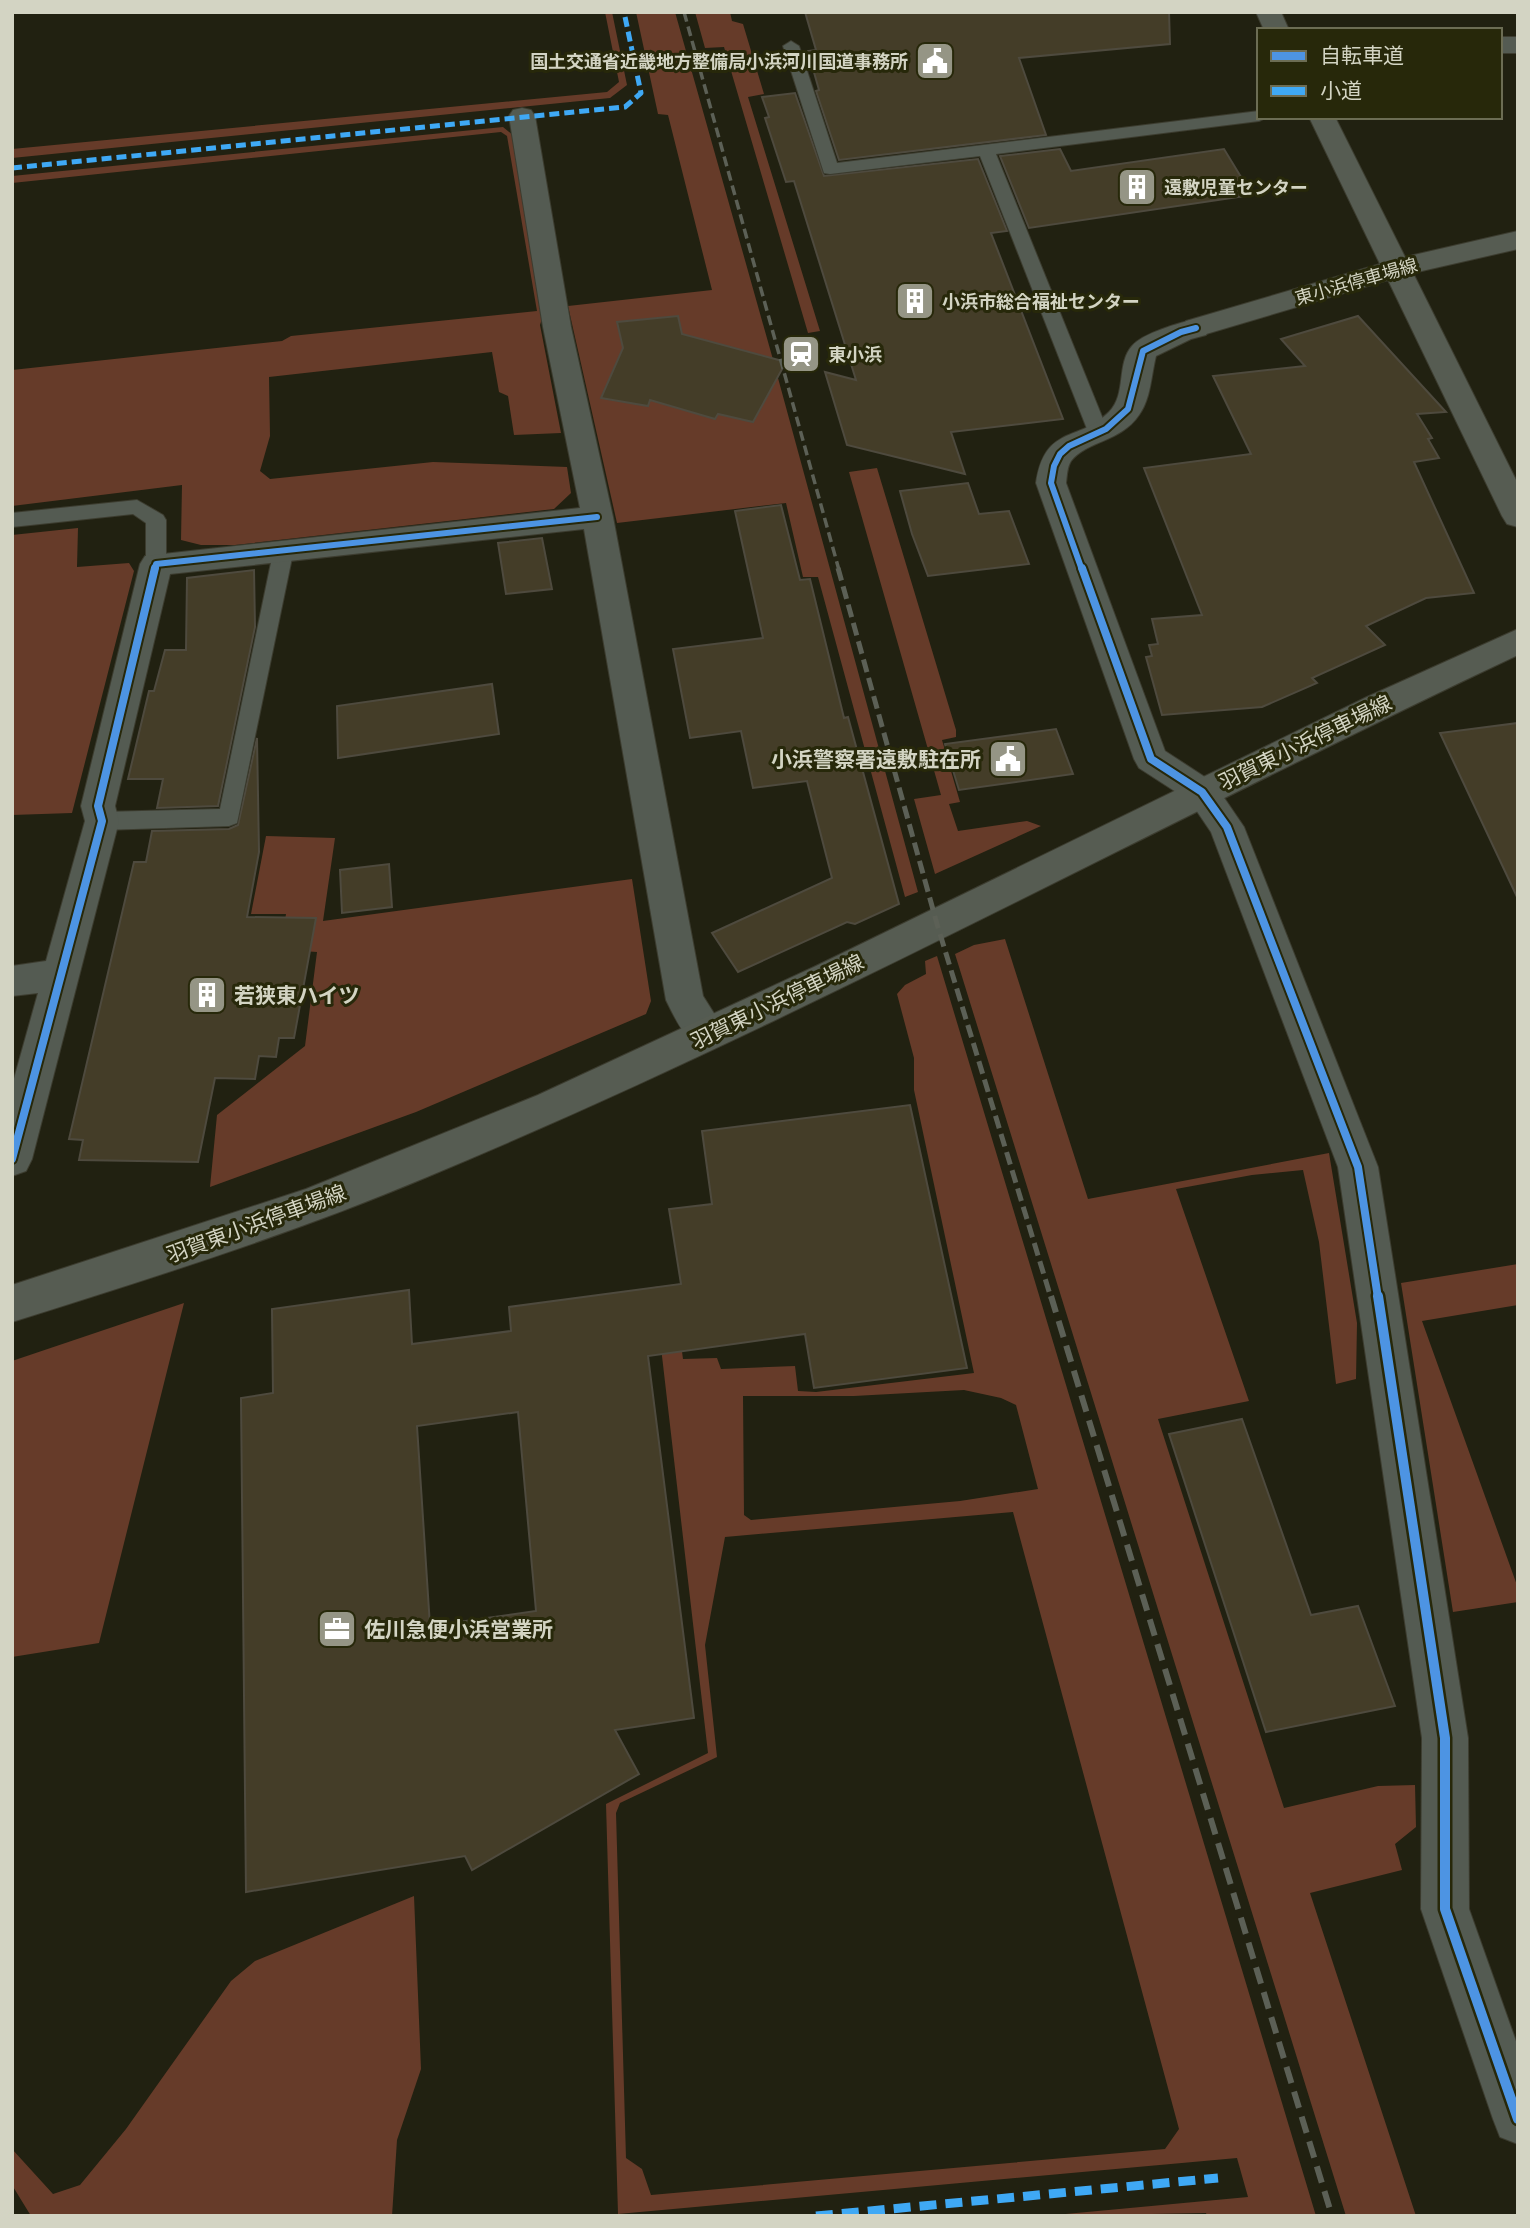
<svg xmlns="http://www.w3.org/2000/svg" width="1530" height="2228" font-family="Ubuntu,'Noto Sans JP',sans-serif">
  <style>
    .green { fill: #663b29; fill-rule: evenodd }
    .building { fill: #443d28; stroke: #4e4a3e; stroke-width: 2; fill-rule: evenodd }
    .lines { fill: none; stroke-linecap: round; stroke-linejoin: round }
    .lane-casing { stroke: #3c3c2f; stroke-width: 2 }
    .street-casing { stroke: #3c3c2f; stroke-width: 2 }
    .secondary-casing { stroke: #3c3c2f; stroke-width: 2 }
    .lane { fill: #545b52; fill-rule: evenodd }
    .street { fill: #545b52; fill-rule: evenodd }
    .secondary { fill: #565c52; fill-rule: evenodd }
    .rail-far2 { stroke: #5c6056; stroke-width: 3.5; stroke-dasharray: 10 5; stroke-linecap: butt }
    .rail-far1 { stroke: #5c6056; stroke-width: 5; stroke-dasharray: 13 6; stroke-linecap: butt }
    .rail { stroke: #5c6056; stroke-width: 6; stroke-dasharray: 17 9; stroke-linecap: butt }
    .quiet-far1 { stroke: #3fa9f5; stroke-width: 5; stroke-dasharray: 10 5; stroke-linecap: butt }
    .quiet { stroke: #3fa9f5; stroke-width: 9; stroke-dasharray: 17 9; stroke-linecap: butt }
    .cycleway-far2-casing { stroke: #27280a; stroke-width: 10 }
    .cycleway-far1-casing { stroke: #27280a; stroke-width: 12 }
    .cycleway-casing { stroke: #27280a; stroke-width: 15 }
    .cycleway-far2 { stroke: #4d94e3; stroke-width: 6 }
    .cycleway-far1 { stroke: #4d94e3; stroke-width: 8 }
    .cycleway { stroke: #4d94e3; stroke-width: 10 }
    .labels { text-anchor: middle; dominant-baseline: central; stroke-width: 6; stroke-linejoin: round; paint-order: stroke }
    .far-poi-label { font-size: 18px; font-weight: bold; fill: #d3d4c3; stroke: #27280a; text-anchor: start }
    .far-street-label { font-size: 18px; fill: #d3d4c3; stroke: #27280a }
    .street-label { font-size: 21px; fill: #d3d4c3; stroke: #27280a }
    .poi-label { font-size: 21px; font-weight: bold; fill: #d3d4c3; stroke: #27280a; text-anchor: start }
  </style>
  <rect width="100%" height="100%" fill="#212111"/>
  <g class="green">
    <path d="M605,12H612L627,85L610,98L12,158V149L607,92L619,82Z"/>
    <path d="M636,12H675L772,356L918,892L905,897L818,577H803L786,503L617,523L568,306L712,290L668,115L658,114Z"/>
    <path d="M695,12H730L732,21L743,24L764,94L748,97L820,331L808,333L724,47L705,48Z"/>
    <path d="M503,127L514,136L545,309L540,325L561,433L514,435L508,396L499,392L492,352L269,377L270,436L260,471L270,479L433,462L567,467L571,493L554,509L235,545H201L181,540L182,485L12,506V370L282,341L291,336L537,311L507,136L501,132L12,183V176Z"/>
    <path d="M877,468L956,730V737L942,740L960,802L949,804L958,831L1027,821L1041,826L935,874L914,799L941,795L849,472Z"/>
    <path d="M78,528L77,567L129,563L134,571L72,813L12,815V535Z"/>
    <path d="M266,836L335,838L323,921L632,879L651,1001L646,1014L416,1112L210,1187L217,1115L305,1046L317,952L302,951L283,932L286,914H251Z"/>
    <path d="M1005,939L1088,1199L1329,1153L1357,1323L1356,1379L1336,1384L1319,1242L1303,1170L1252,1175L1176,1189L1249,1401L1158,1419L1284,1808L1378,1786L1415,1785L1416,1827L1395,1844L1402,1870L1310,1893L1416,2216H1346L955,954L974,945Z"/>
    <path d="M937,956L1316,2216H1207L1206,2213L1044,2216L1248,2197L1237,2158L618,2214L606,1804L708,1753L654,1287L673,1285L683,1359L717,1358L721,1369L795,1366L798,1391L816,1392L974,1373L914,1090V1058L897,994L905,985L926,974L925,961ZM964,1390L1001,1398L1016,1405L1038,1489L960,1501L751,1520L744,1515L743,1396H854ZM1013,1512L1179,2129L1165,2149L651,2195L642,2169L626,2158L616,1813L620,1803L717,1757L705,1645L725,1537Z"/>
    <path d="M1518,1264V1305L1422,1321L1518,1588V1602L1453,1612L1401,1283Z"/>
    <path d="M184,1303L99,1643L12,1657V1361Z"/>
    <path d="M414,1896L421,2069L397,2140L392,2216H31L12,2185V2149L53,2194L80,2185L126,2129L231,1981L255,1961Z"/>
  </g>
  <g class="building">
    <path d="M805,12H1169L1170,44L1019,58L1046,135L839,160L816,91L819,90L808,51L816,50Z"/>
    <path d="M795,93L824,176L978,159L1007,231L991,233L1063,419L951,432L965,474L847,445L825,372L856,380L794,181L786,182L765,118L769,117L762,97Z"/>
    <path d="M1060,149L1071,171L1224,149L1252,195L1029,228L1000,156Z"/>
    <path d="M678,316L682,334L786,362L753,422L718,414L715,419L650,400L648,406L601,398L623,348L617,322Z"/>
    <path d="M1358,316L1446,412L1417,414L1432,438L1428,439L1439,458L1414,462L1474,593L1426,598L1366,626L1385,645L1312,678L1317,683L1262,707L1162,715L1146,657L1152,656L1149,645L1158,644L1152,619L1202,615L1144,468L1251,454L1213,376L1305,366L1281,339Z"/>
    <path d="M968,483L979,514L1009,511L1029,564L928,576L912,534L900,491Z"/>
    <path d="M781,505L800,580L810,579L844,718L848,717L899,904L855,924L847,922L738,972L712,933L832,878L807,781L753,788L741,731L690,738L673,649L763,638L735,511Z"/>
    <path d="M542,538L552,589L506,594L498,543Z"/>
    <path d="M254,570L255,627L218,806L157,808L163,779H128L149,691H154L165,650H186L187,578Z"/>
    <path d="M492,684L499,734L338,758L337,706Z"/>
    <path d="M1518,723V899L1440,733Z"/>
    <path d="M1056,729L1073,774L959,790L945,744Z"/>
    <path d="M257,738L259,852L247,917L316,918L294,1038H279L276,1057L259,1056L255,1079L215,1078L198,1162L79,1160L83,1140L69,1139L134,862H146L152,831L229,829L238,825Z"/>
    <path d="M389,864L392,907L342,913L340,870Z"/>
    <path d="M910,1105L967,1368L814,1388L805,1334L648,1356L694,1718L615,1730L639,1774L472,1870L465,1856L246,1892L241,1398L273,1393L272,1309L409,1290L412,1344L511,1331L509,1307L681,1284L669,1209L712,1204L702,1131ZM518,1412L536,1611L430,1626L417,1426Z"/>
    <path d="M1242,1419L1311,1615L1358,1606L1395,1706L1266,1732L1169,1434Z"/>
  </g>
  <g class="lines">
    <g class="lane-casing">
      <g id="lane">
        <path d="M791,41L799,46L837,163L1259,111V117H1267L1259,121L996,154L1109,434L1106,439H1092L1089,434L980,156L830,174L824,173L783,46Z"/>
        <path d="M137,500L163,515L166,520V564L163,569H149L146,564V523L133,514L12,527V513Z"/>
        <path d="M283,546L290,548L293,553L237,823L229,826L102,830L94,827L91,821L94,815L102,812L220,809L273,553L276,548Z"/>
      </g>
    </g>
    <g class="street-casing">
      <g id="street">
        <rect x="1500" y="37" width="18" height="16"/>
        <path d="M522,108L531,110L535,116L571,327L613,517L703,996L727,1034L721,1045C691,1056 678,1024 666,1000L584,529L170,574L115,806L119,821L32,1159L26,1171L12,1176V1086L38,993L12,996V966L46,961L85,821L81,806L140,564L145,556L580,508L543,327L509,116L513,110Z"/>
        <path d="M1196,319L1206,321L1210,328L1206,335L1191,339L1156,356C1151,376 1151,398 1139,415C1121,442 1086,441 1071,461C1067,467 1067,476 1066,483L1165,751L1214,783L1244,827L1378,1167L1468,1738L1469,1909L1518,2047V2144L1500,2137L1493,2119L1421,1909L1422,1738L1338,1167L1211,832L1190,801L1139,768L1134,759L1036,483C1045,424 1078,443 1109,412C1127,394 1116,364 1132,346C1143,333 1179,323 1196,319Z"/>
      </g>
    </g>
    <g class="secondary-casing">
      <g id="secondary">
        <path d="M1256,12H1281L1289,30H1264Z"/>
        <path d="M1309,117H1335L1405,257L1518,231V249L1413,273L1518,484V527L1507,524L1502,516L1388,280L1196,337L1186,335L1182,328L1186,321L1380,264Z"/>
        <path d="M1518,629V655C1153,827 799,1022 427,1177C292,1234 152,1278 12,1322V1285L306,1189L538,1095L816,966L1367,697Z"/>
      </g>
    </g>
    <use href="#lane" class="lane"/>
    <use href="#street" class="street"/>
    <use href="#secondary" class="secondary"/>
    <path class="rail-far2" d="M684,12L839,570"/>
    <path class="rail-far1" d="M838,568L937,924L1051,1298"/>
    <path class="rail" d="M1051,1296L1332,2216"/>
    <path class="quiet-far1" d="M12,168L625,107L641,93L624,12"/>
    <path class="quiet" d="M816,2216L1218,2178"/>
    <g class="cycleway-far2-casing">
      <g id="cycleway-far2">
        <path d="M155,570L156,564L597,517"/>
        <path d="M1082,570L1051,483L1054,466L1060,454L1069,446L1106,429L1128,409L1143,351L1181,332L1196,328"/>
      </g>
    </g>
    <g class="cycleway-far1-casing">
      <g id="cycleway-far1">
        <path d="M1082,568L1151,759L1202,792L1227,827L1358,1167L1378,1298"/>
        <path d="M12,1159L102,821L98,806L155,568"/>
      </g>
    </g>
    <g class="cycleway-casing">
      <path id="cycleway" d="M1378,1296L1445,1738V1909L1518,2119"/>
    </g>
    <use href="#cycleway-far2" class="cycleway-far2"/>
    <use href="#cycleway-far1" class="cycleway-far1"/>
    <use href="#cycleway" class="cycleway"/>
  </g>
  <defs>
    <g id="civic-square" transform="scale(2.0125)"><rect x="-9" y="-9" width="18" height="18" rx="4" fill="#959585" stroke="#27280a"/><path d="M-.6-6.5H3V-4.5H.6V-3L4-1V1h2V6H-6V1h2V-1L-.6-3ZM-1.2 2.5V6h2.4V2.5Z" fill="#fff"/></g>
    <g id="building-square" transform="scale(2.0125)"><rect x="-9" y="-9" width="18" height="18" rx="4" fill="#959585" stroke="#27280a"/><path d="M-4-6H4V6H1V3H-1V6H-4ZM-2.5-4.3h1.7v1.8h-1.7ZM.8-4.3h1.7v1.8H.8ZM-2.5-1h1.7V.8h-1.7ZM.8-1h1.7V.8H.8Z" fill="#fff"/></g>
    <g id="station-square" transform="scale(2.0125)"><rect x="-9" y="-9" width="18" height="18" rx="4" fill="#959585" stroke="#27280a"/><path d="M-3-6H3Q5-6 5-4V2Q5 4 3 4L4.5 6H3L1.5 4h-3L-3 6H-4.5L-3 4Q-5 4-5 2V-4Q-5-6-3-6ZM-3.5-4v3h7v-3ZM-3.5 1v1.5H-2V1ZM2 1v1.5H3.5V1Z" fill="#fff"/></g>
    <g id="office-square" transform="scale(2.0125)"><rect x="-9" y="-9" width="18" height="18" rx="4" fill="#959585" stroke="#27280a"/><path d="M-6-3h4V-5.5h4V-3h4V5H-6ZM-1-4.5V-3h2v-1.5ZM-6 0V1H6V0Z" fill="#fff"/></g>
  </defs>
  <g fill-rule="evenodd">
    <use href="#civic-square" x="935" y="61"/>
    <use href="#building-square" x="1137" y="187"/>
    <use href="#building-square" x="915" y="301"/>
    <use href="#station-square" x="801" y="354"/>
    <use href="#civic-square" x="1008" y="759"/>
    <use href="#building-square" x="207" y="995"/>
    <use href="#office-square" x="337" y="1629"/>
  </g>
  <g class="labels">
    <g class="far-poi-label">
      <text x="908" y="61" text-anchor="end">国土交通省近畿地方整備局小浜河川国道事務所</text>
      <text x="1164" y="187">遠敷児童センター</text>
      <text x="942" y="301">小浜市総合福祉センター</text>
      <text x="828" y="354">東小浜</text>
    </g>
    <g class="far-street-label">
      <text transform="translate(1356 281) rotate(-16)">東小浜停車場線</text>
    </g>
    <g class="street-label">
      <text transform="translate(1305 742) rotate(-26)">羽賀東小浜停車場線</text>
      <text transform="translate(777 1001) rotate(-26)">羽賀東小浜停車場線</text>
      <text transform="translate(256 1223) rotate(-20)">羽賀東小浜停車場線</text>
    </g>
    <g class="poi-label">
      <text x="981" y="759" text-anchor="end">小浜警察署遠敷駐在所</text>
      <text x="234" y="995">若狭東ハイツ</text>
      <text x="364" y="1629">佐川急便小浜営業所</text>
    </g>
  </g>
  <rect width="1530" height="2228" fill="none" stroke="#d3d4c3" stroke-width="28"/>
  <rect x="1257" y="28" width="245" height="91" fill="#27280a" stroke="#6c6d54" stroke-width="2"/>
  <rect x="1271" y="51" width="35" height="10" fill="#4d94e3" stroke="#6c6d54" stroke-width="2"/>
  <text x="1320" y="63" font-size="21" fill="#d3d4c3">自転車道</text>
  <rect x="1271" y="86" width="35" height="10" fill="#3fa9f5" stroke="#6c6d54" stroke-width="2"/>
  <text x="1320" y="98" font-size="21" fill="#d3d4c3">小道</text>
</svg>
